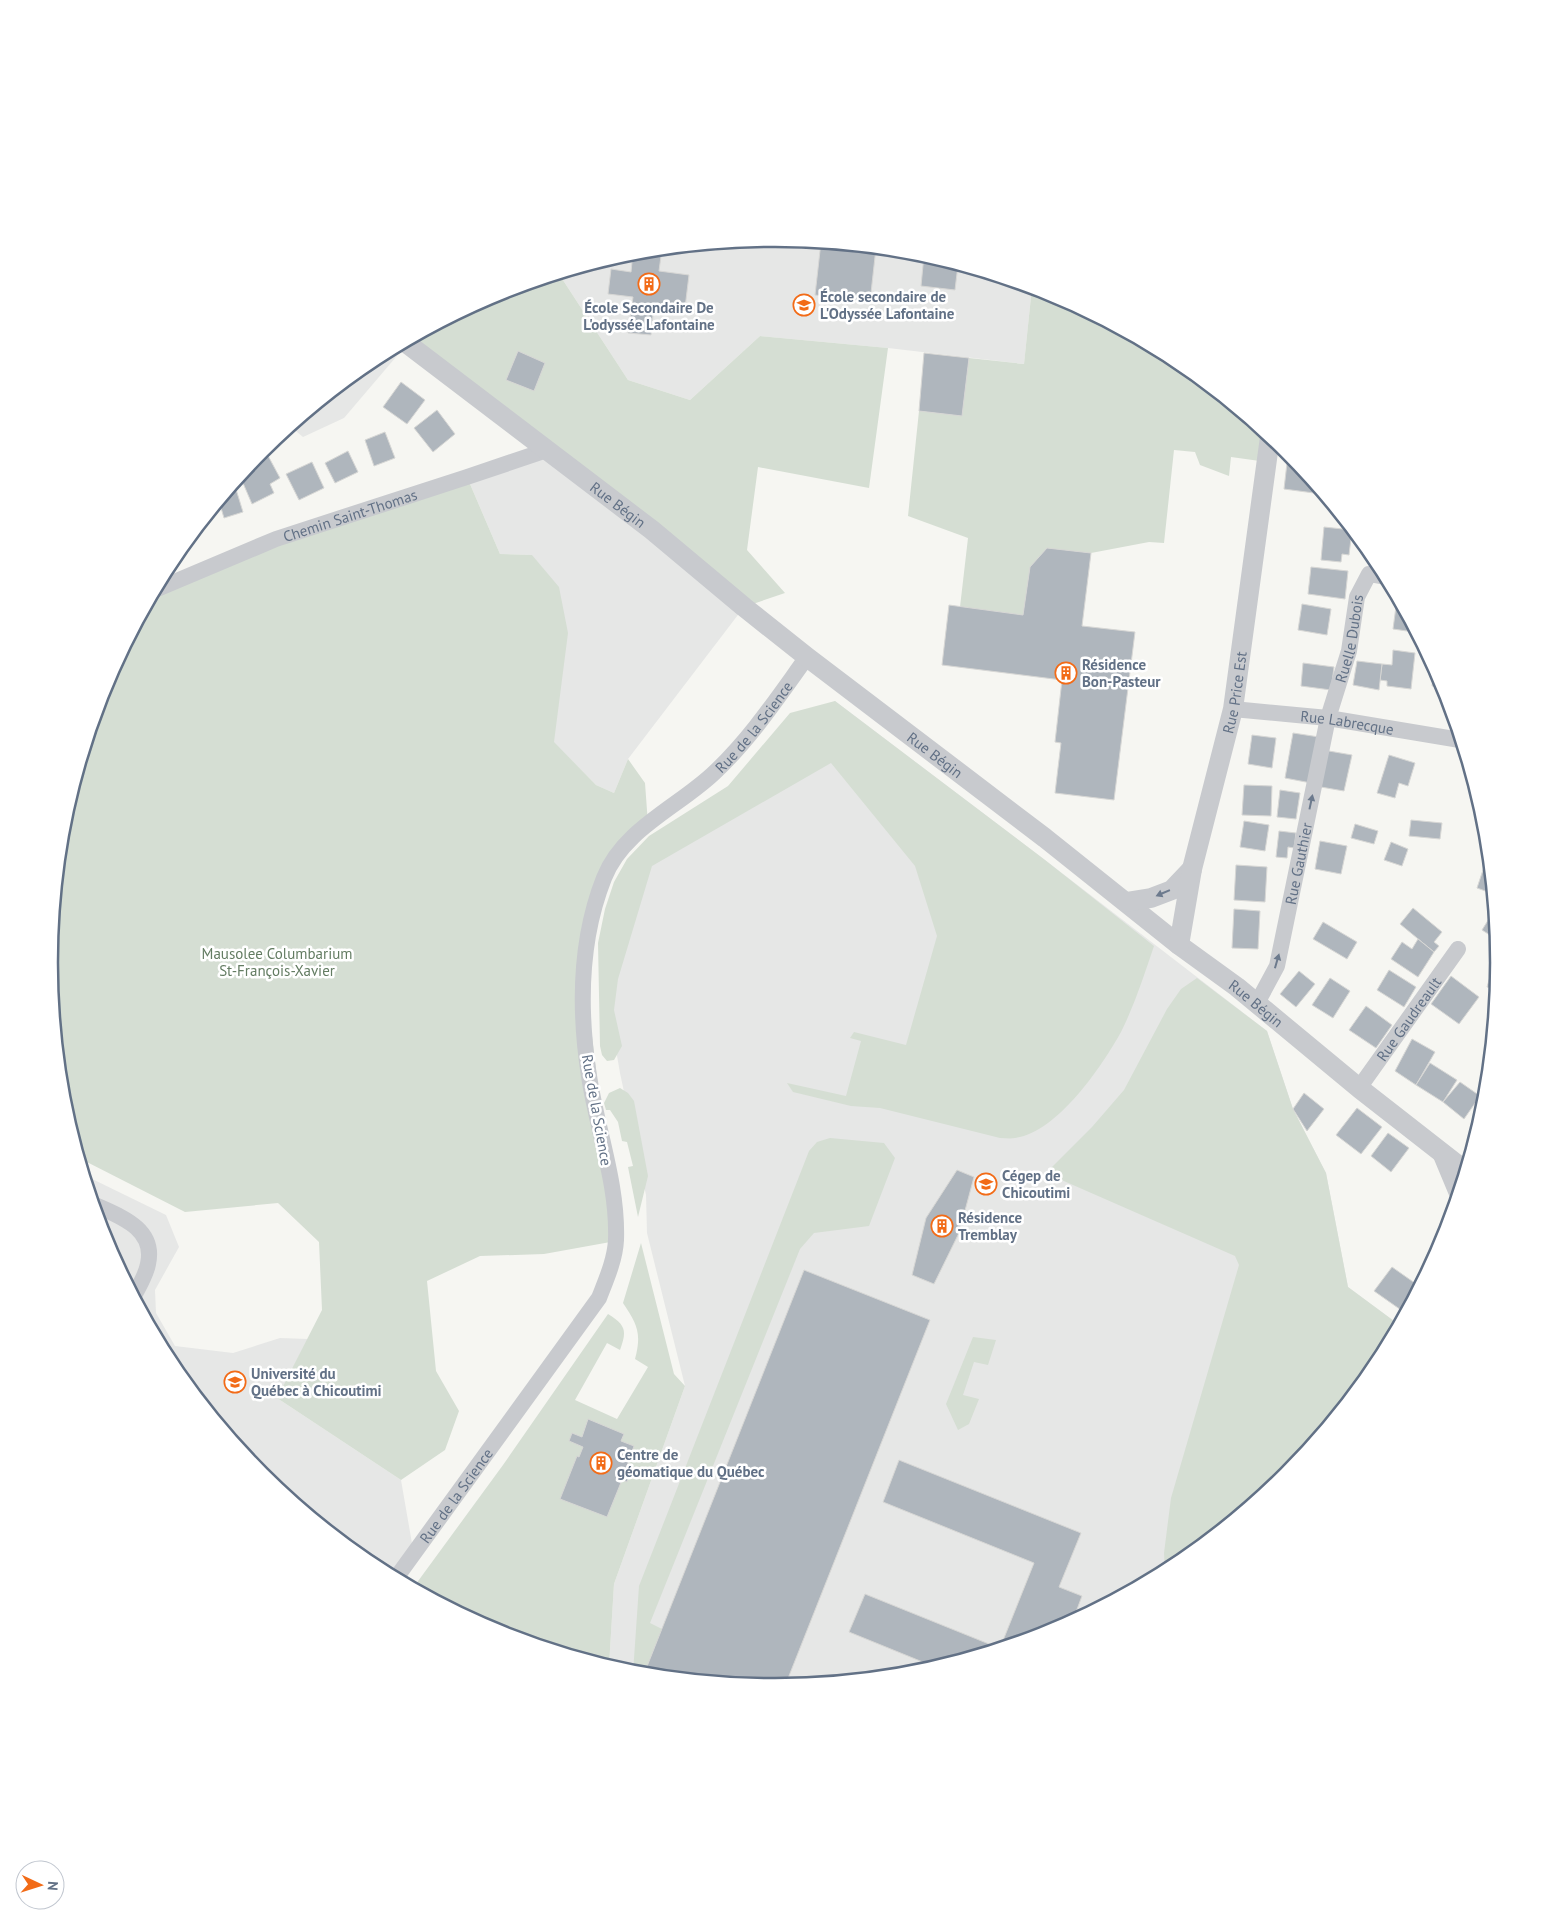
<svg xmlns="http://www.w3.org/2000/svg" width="1547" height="1925" font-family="'PT Sans',sans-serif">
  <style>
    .built { fill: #e6e7e6 }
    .green { fill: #d5ded3 }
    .building { fill: #afb6bd; stroke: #d7d7d5 }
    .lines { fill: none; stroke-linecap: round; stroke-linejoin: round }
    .minor { stroke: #c8cace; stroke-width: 16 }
    .tertiary { stroke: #c8cace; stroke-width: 20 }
    .oneway { fill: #6c7a8d }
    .labels { text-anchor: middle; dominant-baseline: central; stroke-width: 5; stroke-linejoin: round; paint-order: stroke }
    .poi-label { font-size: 15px; font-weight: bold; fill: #627186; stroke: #fff; text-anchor: start }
    .street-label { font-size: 15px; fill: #627186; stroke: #fff }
    .park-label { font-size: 15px; fill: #637c62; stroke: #fff }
    .rim { fill: none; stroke: #627186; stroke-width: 2.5 }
  </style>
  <rect width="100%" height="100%" fill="#f6f6f2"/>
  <g class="built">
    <path d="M774,238L915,252L1032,287L1024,364L888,348L760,336L690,400L628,380L559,274L632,252Z"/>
    <path d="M405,342L407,344L344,418L303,437L290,426L371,360Z"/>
    <path d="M547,450L744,607L628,759L614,793L596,785L553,742L559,697L532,555L500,554L467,477Z"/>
    <path d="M835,701L1045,860L1267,1031L1293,1109L1326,1173L1348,1287L1398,1324L1376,1365L1286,1475L1176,1565L1051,1632L915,1673L773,1687L632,1673L609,1666L614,1584L685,1386L647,1233L646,1195L620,1073L603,975L616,893L696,815Z"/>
    <path d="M84,1175L166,1215L179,1247L155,1290L156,1313L175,1346L233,1353L280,1338L308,1339L277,1398L401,1480L414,1555L396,1578L371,1565L261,1475L171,1365L104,1240Z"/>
  </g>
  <g class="green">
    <path d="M559,274L628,380L690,400L760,336L888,348L869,488L758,467L747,550L785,593L744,607L405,342L496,293Z"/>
    <path d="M1032,287L1051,293L1176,360L1267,435V462L1231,457L1229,476L1200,465L1195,452L1174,450L1164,543L1149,542L1091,553L1047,548L1030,567L1023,615L960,607L968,538L908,516L919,411L962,416L969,358L1024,364Z"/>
    <path d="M467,477L500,554L532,555L559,587L568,633L554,742L596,785L614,793L628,759L645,783L648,824L604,877L584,968L616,1241L544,1254L480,1256L427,1281L436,1371L459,1411L445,1450L401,1480L277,1398L322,1310L319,1242L278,1203L185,1212L79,1158L63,1104L49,962L63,821L104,685L155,590Z"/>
    <path d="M835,701L1045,860L1154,946C1144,975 1135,1004 1121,1032C1102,1066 1058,1132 1015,1138C1011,1139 1005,1138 1000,1138L880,1108L851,1106L793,1092L787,1083L846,1096L861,1041L850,1038L854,1032L906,1045L937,936L915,866L831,763L652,866L618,979L614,1010L622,1046L614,1060L607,1061L602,1055L600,1046L598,943L605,909L614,882L627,859L649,836L728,786L790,713Z"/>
    <path d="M1197,978L1267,1031L1293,1109L1326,1173L1348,1287L1398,1324L1376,1365L1286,1475L1176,1565L1165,1571L1164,1553L1171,1498L1239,1265L1235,1256L1057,1178L1048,1171L1092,1127L1124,1090L1167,1009L1181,989Z"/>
    <path d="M620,1088L628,1093L634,1101L648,1176L638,1217L628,1167L633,1166L627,1142L622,1141L618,1122L610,1110H606L604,1103L609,1093Z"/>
    <path d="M830,1138L884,1143L895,1158L869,1226L814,1233L800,1249L650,1623L662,1629L644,1674L633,1673L639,1586L809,1151L817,1142Z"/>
    <path d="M641,1243L674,1374L685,1386L614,1584L609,1666L496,1632L413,1588L503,1465L608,1314C626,1325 627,1331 620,1350L607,1343L575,1400L617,1419L648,1367L635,1359C642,1333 637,1324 623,1303Z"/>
    <path d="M973,1337L996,1340L988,1365L974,1362L963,1395L979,1399L969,1424L958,1430L946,1404Z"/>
  </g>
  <g class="building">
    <path d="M821,242L876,248L870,302L815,295Z"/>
    <path d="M662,249L659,271L689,275L685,308L654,304L651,335L628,333L633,297L608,294L611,269L631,272L633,252Z"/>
    <path d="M924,255L958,265L955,290L921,286Z"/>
    <path d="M518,351L545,363L534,391L506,380Z"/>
    <path d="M924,353L969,358L962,416L919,411Z"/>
    <path d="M401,382L425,400L407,424L383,407Z"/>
    <path d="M437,410L455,434L433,452L414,428Z"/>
    <path d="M385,432L395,458L374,466L365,440Z"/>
    <path d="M348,451L358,472L335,483L325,463Z"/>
    <path d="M266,452L280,478L270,484L274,493L252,504L240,476L255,457Z"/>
    <path d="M312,462L324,488L299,500L286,474Z"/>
    <path d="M1287,463L1297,464L1315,486L1314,493L1284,489Z"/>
    <path d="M235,486L243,512L224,518L219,501L230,488Z"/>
    <path d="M1324,527L1352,530L1349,555L1342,554L1341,562L1321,560Z"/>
    <path d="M1047,548L1091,553L1082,626L1135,632L1114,800L1055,793L1061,743L1055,742L1062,680L942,665L949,605L1023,615L1030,567Z"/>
    <path d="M1311,567L1348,571L1345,599L1308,594Z"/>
    <path d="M1397,599L1414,632L1393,629Z"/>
    <path d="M1302,604L1331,609L1327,635L1298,630Z"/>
    <path d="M1393,650L1415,653L1411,689L1387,686V681L1380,680L1382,664L1392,665Z"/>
    <path d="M1357,661L1382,664L1379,690L1353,685Z"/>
    <path d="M1303,663L1334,667L1331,690L1301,686Z"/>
    <path d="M1434,669L1443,685L1444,687L1432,686Z"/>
    <path d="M1293,733L1319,737L1311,783L1285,778Z"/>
    <path d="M1252,735L1276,738L1272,768L1248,764Z"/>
    <path d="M1323,750L1352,755L1344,791L1321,787Z"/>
    <path d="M1389,755L1415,763L1408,786L1399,783L1395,798L1377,793Z"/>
    <path d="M1244,785L1272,786L1271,816L1242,815Z"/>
    <path d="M1280,790L1300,793L1296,819L1277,817Z"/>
    <path d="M1411,820L1442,823L1440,839L1409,836Z"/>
    <path d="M1244,821L1269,825L1265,851L1240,847Z"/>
    <path d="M1484,821L1487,853H1482Z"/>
    <path d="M1355,824L1378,831L1374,844L1351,838Z"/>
    <path d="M1279,831L1296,833L1294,848L1288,847L1287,858L1276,857Z"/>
    <path d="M1320,841L1347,846L1341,874L1315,869Z"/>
    <path d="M1391,842L1408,849L1402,866L1384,860Z"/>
    <path d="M1485,864L1489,865L1491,893L1477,888Z"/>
    <path d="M1236,865L1267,867L1265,902L1234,900Z"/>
    <path d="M1413,908L1442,932L1434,942L1439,946L1434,952L1400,924Z"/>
    <path d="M1234,909L1260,911L1258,949L1232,948Z"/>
    <path d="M1492,914L1494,915L1496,939L1482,930Z"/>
    <path d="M1323,922L1357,942L1347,959L1313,939Z"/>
    <path d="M1418,939L1434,952L1418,977L1391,959L1402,942L1412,949Z"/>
    <path d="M1497,953L1498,963L1496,989L1487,987Z"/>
    <path d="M1389,970L1416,987L1404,1007L1377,990Z"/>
    <path d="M1299,971L1315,984L1296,1007L1280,994Z"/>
    <path d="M1451,976L1479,997L1459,1024L1431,1004Z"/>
    <path d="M1330,978L1350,991L1333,1018L1312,1005Z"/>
    <path d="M1366,1006L1392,1025L1376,1048L1349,1030Z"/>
    <path d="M1412,1039L1435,1052L1416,1085L1395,1071Z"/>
    <path d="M1430,1063L1457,1080L1443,1102L1416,1085Z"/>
    <path d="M1460,1082L1480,1096L1464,1119L1443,1102Z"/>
    <path d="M1304,1093L1324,1109L1307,1131L1293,1109Z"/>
    <path d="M1357,1108L1382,1127L1361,1154L1336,1135Z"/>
    <path d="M1388,1133L1409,1148L1391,1172L1371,1156Z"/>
    <path d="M957,1170L974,1177L959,1233L934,1284L912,1275L926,1218Z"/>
    <path d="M1392,1267L1419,1286L1401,1310L1374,1291Z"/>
    <path d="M804,1270L930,1320L785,1686L773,1687L644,1674Z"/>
    <path d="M588,1419L624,1434L621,1441L634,1446L626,1469L631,1471L627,1482L622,1480L607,1517L560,1499L577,1456L579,1457L583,1447L569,1441L572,1433L582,1437Z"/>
    <path d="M899,1460L1081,1533L1059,1587L1082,1596L1073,1620L1070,1622L1061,1618L1057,1629L1051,1632L1000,1648L1034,1563L883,1502Z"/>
    <path d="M865,1594L999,1648L935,1667L849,1632Z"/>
  </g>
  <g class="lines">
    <g class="minor">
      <path id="s1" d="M155,590L276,539L467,477L547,450"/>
      <path id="s2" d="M1233,709L1328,718L1460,740"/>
      <path id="s3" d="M1256,1005L1277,966L1328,718L1349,651L1357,597L1369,574L1385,577"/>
      <path id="s4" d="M1359,1088L1458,949"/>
      <path d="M93,1204C119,1216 156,1228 148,1264C146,1275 139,1286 134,1296"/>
      <path id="s5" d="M396,1578L599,1298C606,1280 615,1260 616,1240C618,1184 597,1130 589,1076C579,1011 579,941 604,878C623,829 680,806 715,772C751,738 778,697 807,657"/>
    </g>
    <g class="tertiary">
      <path id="s6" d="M405,342L652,530L744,607L807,657L1045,838L1179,945L1237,987L1359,1088L1464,1170"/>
      <path d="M1126,902L1151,898L1172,890L1192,869"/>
      <path id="s7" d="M1179,945L1192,869L1233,709L1270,437"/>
      <path d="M1443,1155L1458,1191"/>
    </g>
  </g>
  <defs><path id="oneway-solid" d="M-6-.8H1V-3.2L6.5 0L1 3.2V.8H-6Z" transform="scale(1.25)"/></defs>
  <g class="oneway">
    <use href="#oneway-solid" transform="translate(1311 802) rotate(-78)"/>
    <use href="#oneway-solid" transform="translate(1163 893) rotate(157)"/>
    <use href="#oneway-solid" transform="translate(1277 961) rotate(-74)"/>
  </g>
  <defs>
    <g id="building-ring" transform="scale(1.125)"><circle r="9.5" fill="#fff" stroke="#f26b17" stroke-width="1.5"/><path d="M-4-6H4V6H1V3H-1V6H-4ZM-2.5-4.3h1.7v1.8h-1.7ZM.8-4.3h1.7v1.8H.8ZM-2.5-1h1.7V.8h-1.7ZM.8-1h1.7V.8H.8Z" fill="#f26b17"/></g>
    <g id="school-ring" transform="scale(1.125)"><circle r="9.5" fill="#fff" stroke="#f26b17" stroke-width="1.5"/><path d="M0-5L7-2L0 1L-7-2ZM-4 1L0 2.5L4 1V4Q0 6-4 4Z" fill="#f26b17"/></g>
    <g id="university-ring" transform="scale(1.125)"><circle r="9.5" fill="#fff" stroke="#f26b17" stroke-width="1.5"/><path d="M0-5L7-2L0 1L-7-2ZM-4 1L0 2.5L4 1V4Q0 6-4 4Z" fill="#f26b17"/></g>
  </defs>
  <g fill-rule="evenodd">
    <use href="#building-ring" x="649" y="284"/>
    <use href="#school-ring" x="804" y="305"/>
    <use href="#building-ring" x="1066" y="673"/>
    <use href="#university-ring" x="986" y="1184"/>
    <use href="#building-ring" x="942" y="1226"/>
    <use href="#university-ring" x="235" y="1382"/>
    <use href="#building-ring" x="601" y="1463"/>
  </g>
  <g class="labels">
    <g class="poi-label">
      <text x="820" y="296">École secondaire de<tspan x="820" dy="17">L'Odyssée Lafontaine</tspan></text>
      <text x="649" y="307" text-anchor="middle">École Secondaire De<tspan x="649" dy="17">L'odyssée Lafontaine</tspan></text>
      <text x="1082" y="664">Résidence<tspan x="1082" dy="17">Bon-Pasteur</tspan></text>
      <text x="1002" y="1175">Cégep de<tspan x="1002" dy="17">Chicoutimi</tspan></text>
      <text x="958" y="1217">Résidence<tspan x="958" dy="17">Tremblay</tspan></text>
      <text x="251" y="1373">Université du<tspan x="251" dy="17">Québec à Chicoutimi</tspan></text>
      <text x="617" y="1454">Centre de<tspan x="617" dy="17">géomatique du Québec</tspan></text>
    </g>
    <g class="street-label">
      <text stroke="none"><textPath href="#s6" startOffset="268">Rue Bégin</textPath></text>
      <text stroke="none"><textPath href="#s1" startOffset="209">Chemin Saint-Thomas</textPath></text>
      <text stroke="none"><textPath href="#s3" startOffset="380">Ruelle Dubois</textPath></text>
      <text stroke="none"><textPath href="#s7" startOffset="259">Rue Price Est</textPath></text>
      <text stroke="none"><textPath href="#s2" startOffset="115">Rue Labrecque</textPath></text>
      <text stroke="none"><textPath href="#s5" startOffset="989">Rue de la Science</textPath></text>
      <text stroke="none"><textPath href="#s6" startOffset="672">Rue Bégin</textPath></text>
      <text stroke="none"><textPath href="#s3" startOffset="149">Rue Gauthier</textPath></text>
      <text stroke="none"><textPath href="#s6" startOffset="1078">Rue Bégin</textPath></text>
      <text stroke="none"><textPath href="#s4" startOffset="85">Rue Gaudreault</textPath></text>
      <text transform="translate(597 1110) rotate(80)">Rue de la Science</text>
      <text stroke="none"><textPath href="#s5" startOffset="102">Rue de la Science</textPath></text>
    </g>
    <g class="park-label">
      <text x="277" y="953">Mausolee Columbarium<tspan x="277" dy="17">St-François-Xavier</tspan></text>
    </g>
  </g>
  <path d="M0 0H1547V1925H0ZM773 247H775A715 715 0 0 1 1490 962V963A715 715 0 0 1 775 1678H773A715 715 0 0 1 58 963V962A715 715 0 0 1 773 247Z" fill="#fff" fill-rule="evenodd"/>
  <path class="rim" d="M773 247H775A715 715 0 0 1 1490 962V963A715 715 0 0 1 775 1678H773A715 715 0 0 1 58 963V962A715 715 0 0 1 773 247Z"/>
  <g transform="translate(40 1885) rotate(94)"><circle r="24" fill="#ffffff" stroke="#c0c6cf"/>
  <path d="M0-4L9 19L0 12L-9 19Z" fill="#f26b17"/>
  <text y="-8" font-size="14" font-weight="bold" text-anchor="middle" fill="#627186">N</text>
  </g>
</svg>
